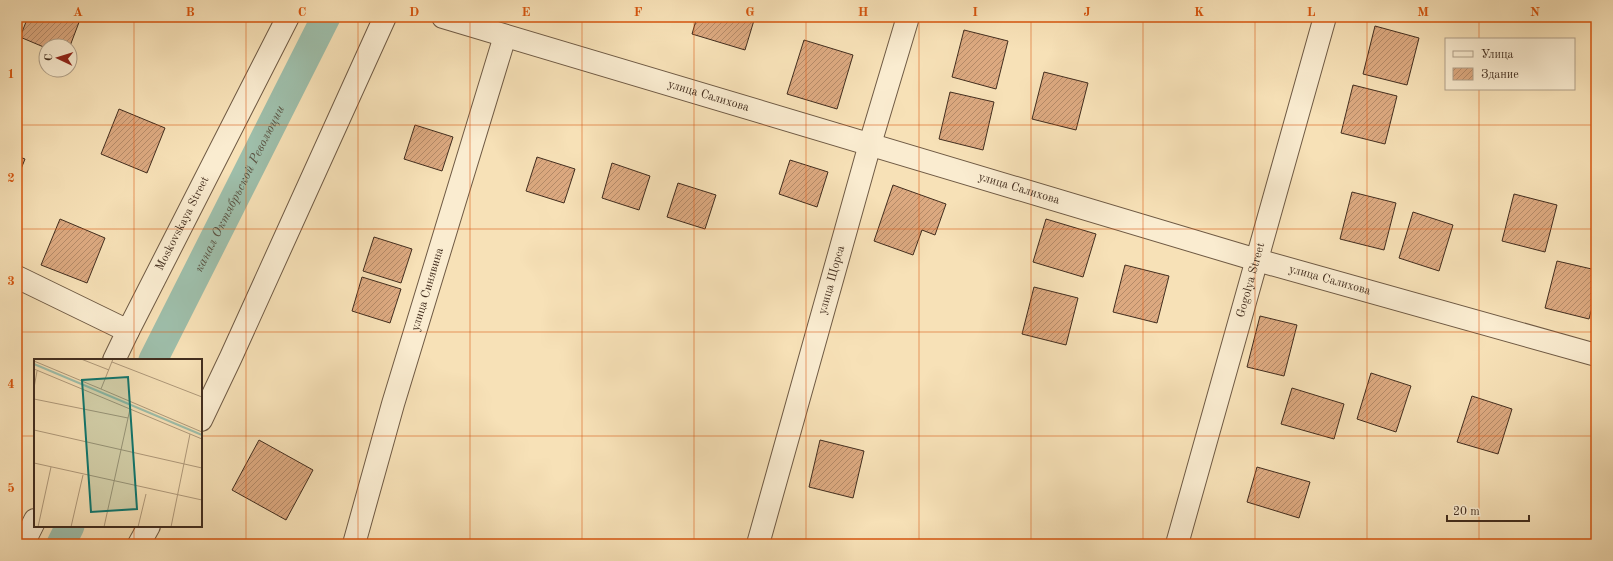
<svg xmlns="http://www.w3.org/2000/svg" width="1613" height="561" font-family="'Old Standard TT',serif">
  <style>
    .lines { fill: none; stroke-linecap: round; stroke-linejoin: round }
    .canal { stroke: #9ebeaa; stroke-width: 29 }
    .building { fill: url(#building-hatch); stroke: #422d1e }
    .street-casing { stroke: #6f5a44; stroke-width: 24 }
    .street { stroke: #faecd0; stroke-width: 22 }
    .grid { fill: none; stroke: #d7550e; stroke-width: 1; stroke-opacity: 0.55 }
    .labels { text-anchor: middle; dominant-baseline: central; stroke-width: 3; stroke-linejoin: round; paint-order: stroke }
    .street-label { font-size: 12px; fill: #422d1e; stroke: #faecd0 }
    .water-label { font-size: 13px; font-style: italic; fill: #595141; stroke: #faecd0 }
    .inset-river { fill: none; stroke: #9ebeaa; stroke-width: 2 }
    .inset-road { fill: none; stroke: #af997a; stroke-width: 1 }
    .view { fill: #0f766e; fill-opacity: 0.15; stroke: #0f766e; stroke-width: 2 }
    .inset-edge { fill: none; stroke: #422d1e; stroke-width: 2 }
    .neatline { fill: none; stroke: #d7550e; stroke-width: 1.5 }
    .grid-label { font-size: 13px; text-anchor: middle; font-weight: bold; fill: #d7550e }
  </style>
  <defs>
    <pattern id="building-hatch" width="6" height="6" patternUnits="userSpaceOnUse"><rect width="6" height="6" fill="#dca980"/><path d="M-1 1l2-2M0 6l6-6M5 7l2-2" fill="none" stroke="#b48a68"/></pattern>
  </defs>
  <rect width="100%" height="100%" fill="#f7e1b7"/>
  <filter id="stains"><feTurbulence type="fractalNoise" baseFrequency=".005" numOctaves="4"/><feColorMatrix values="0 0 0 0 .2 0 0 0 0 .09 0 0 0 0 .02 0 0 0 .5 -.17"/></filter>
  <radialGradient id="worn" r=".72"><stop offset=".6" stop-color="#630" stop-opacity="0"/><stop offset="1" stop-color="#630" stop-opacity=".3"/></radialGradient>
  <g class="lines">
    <g class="canal">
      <path id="s1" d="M153,360L326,17"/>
      <path d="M61,544L70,526"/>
    </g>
  </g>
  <g class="building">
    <path d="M28,17H81L70,46H46V48L20,37Z"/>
    <path d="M697,17H755L745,50L692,34Z"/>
    <path d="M1375,26L1419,38L1407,85L1363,74Z"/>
    <path d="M964,30L1008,41L996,89L952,77Z"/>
    <path d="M804,40L853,55L837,109L787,94Z"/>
    <path d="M1044,72L1088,83L1076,130L1032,119Z"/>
    <path d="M1353,85L1397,96L1385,144L1341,133Z"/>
    <path d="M950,92L994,102L983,150L939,139Z"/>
    <path d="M119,109L165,128L147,173L101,154Z"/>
    <path d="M415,125L453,137L442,171L404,159Z"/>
    <path d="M17,156L25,159L17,179Z"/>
    <path d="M537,157L575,169L564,203L526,191Z"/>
    <path d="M790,160L828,172L817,207L779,194Z"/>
    <path d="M612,163L650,176L639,210L602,198Z"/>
    <path d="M678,183L716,195L705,229L667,217Z"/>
    <path d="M893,185L946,204L935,235L922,230L913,255L874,241Z"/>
    <path d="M1352,192L1396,203L1384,250L1340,239Z"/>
    <path d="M1514,194L1557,205L1545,252L1502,241Z"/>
    <path d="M1413,212L1453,225L1439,271L1399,258Z"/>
    <path d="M60,219L105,238L87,283L41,265Z"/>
    <path d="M1046,219L1096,234L1083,277L1033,262Z"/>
    <path d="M374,237L412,249L401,283L363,271Z"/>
    <path d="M1557,261L1596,270V292L1589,319L1545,308Z"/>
    <path d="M1125,265L1169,276L1157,323L1113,312Z"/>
    <path d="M362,277L401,289L390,323L352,311Z"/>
    <path d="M1034,287L1078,298L1066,345L1022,334Z"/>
    <path d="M1260,316L1297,325L1284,376L1247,367Z"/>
    <path d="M1371,373L1411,386L1396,432L1357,419Z"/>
    <path d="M1292,388L1344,404L1334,439L1281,424Z"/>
    <path d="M1472,396L1512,409L1498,454L1457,442Z"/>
    <path d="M259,440L313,470L286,520L232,490Z"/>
    <path d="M820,440L864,451L853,498L809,487Z"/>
    <path d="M1257,467L1310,482L1299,518L1247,502Z"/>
  </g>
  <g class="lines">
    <g class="street-casing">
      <g id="street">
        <path id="s2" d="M443,17L1257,260L1596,355"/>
        <path id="s3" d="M17,277L128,331L288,17"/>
        <path d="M114,360L128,331"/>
        <path d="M201,420L231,357L385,17"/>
        <path d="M23,544L35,520"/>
        <path d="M139,544L149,526"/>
        <path id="s4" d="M354,544L393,404L505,36"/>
        <path id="s5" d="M758,544L870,144L908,17"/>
        <path id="s6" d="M1177,544L1325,17"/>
      </g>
    </g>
    <use href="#street" class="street"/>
  </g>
  <path class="grid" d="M134,17V360M246,17V544M358,17V544M470,17V544M582,17V544M694,17V544M806,17V544M919,17V544M1031,17V544M1143,17V544M1255,17V544M1367,17V544M1479,17V39M1479,89V544M17,125H1596M17,229H1596M17,332H1596M17,436H35M201,436H1596M134,526V544"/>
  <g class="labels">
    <g class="street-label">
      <text stroke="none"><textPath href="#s2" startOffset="277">улица Салихова</textPath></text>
      <text stroke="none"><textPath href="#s2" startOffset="601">улица Салихова</textPath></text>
      <text stroke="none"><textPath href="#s3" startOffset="244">Moskovskaya Street</textPath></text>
      <text stroke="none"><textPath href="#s5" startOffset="274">улица Щорса</textPath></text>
      <text stroke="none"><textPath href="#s6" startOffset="274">Gogolya Street</textPath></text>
      <text stroke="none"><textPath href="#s2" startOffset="925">улица Салихова</textPath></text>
      <text stroke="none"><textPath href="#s4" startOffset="265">улица Синявина</textPath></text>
    </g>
    <g class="water-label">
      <text stroke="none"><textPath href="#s1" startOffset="192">канал Октябрьской Революции</textPath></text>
    </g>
  </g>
  <g transform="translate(34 359)">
    <rect width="168" height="168" fill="#f7e1b7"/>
    <path class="inset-river" d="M0,5L168,76"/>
    <path class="inset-road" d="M47,0L75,11M79,0L67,30L168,73M0,2L67,30M78,3L168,38M0,10L168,80M0,29L3,12M0,40L94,59M0,71L168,109M0,104L168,141M4,168L17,108M37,168L49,116M70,168L96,50M104,168L112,135M137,168L156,75"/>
    <path class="view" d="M94,18L103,150L57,153L48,21Z"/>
    <rect width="168" height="168" class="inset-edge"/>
  </g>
  <rect width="1613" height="561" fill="none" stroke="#f7e1b7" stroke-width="44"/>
  <rect x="1445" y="38" width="130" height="52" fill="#faecd0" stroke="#b0a089"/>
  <rect x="1453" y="51" width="20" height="6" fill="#faecd0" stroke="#b0a089"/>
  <text x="1481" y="58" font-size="12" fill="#422d1e">Улица</text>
  <rect x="1453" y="68" width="20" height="12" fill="url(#building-hatch)" stroke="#b0a089"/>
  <text x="1481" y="78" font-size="12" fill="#422d1e">Здание</text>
  <g transform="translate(58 58) rotate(274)"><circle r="19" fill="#faecd0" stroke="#b0a089"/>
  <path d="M0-3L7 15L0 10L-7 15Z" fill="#8f2418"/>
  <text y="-6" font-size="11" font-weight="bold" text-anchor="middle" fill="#422d1e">С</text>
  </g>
  <path d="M1447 515v6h82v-6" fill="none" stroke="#422d1e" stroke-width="2"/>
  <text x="1453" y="515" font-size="12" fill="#422d1e" stroke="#faecd0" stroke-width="3" paint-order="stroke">20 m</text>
  <rect x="22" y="22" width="1569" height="517" class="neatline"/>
  <g class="grid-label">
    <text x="78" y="16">A</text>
    <text x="190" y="16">B</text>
    <text x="302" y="16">C</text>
    <text x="414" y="16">D</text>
    <text x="526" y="16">E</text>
    <text x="638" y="16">F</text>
    <text x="750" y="16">G</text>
    <text x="863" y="16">H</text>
    <text x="975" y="16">I</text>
    <text x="1087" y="16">J</text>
    <text x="1199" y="16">K</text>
    <text x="1311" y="16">L</text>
    <text x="1423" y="16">M</text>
    <text x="1535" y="16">N</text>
    <text x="11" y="78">1</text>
    <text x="11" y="182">2</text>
    <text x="11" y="285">3</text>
    <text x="11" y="388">4</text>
    <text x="11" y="492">5</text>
  </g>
  <rect width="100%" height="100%" filter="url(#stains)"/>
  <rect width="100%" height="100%" fill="url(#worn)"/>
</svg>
